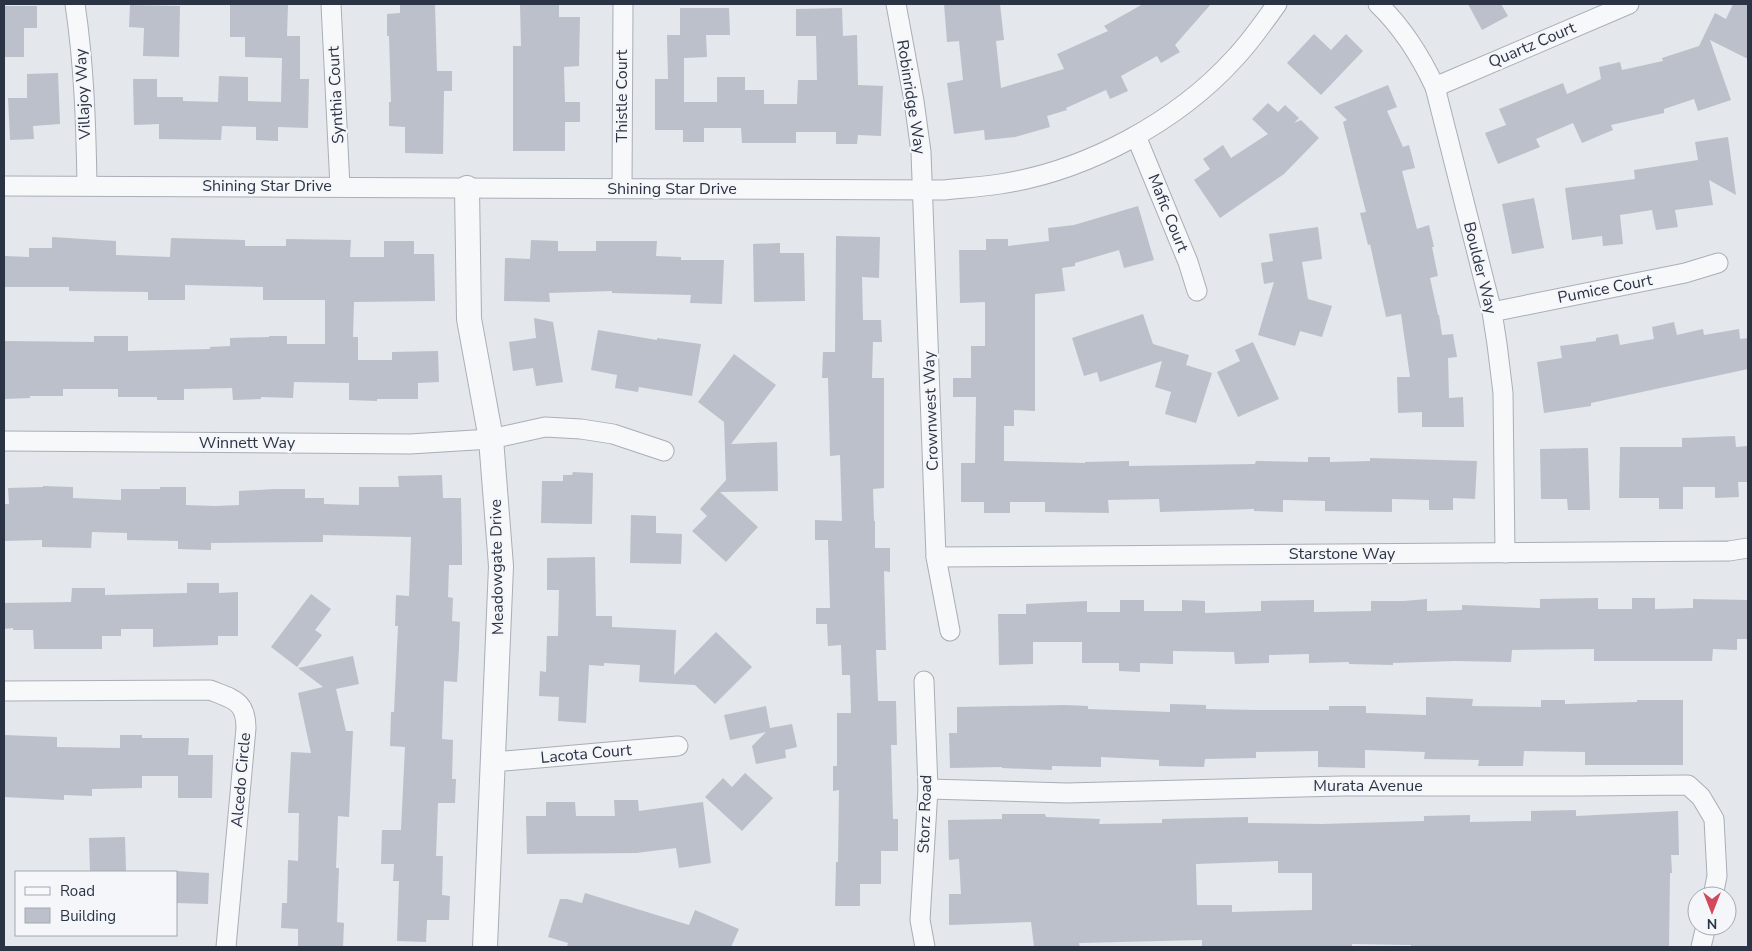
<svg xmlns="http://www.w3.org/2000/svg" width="1752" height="951" font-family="'Nunito Sans',sans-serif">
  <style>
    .building { fill: #bbc0ca; fill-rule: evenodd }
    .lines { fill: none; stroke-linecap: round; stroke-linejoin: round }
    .minor-casing { stroke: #a9aeb7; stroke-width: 21 }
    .tertiary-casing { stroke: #a9aeb7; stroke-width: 26 }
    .minor { stroke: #f7f8fa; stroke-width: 19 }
    .tertiary { stroke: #f7f8fa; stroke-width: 24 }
    .labels { text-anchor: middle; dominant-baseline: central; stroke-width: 4.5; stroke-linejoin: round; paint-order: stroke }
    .street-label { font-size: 16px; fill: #2b3445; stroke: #f4f6f9 }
  </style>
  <rect width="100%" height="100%" fill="#e4e7ec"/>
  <g class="building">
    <path d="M230,4H288L287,36H300V79H309L308,128L278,127V141L256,140V127L222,126L221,140L159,139V124L134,125L133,79H157V97H183V101L218,102L219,76L248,77V101L281,102L282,58L245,57V37H230Z"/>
    <path d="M400,4H435L437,71H452V91H444L443,154L405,153V127L389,126V102H391L389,36H387V14L400,13Z"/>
    <path d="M520,4H559V17H580L579,66L564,67L565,102H580V122H565V151H513V46H521Z"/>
    <path d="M944,4H1000L1004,40L996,41L1001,88L1064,69L1057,54L1108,31L1104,26L1143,4H1211L1175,45L1180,52L1161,63L1157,56L1121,76L1128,91L1110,99L1106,90L1066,108L1067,110L1047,116L1050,127L1015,137L985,140L984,130L954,134L947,83L963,80L959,41L947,42Z"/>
    <path d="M1468,4H1501L1508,16L1482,30Z"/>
    <path d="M1733,4H1748V59L1710,40L1731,100L1698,111L1694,99L1664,109V113L1611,125L1613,130L1582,143L1573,123L1536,139L1540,147L1498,164L1485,133L1506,125L1499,109L1563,83L1567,94L1601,79L1599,67L1620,62L1622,70L1663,61L1662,58L1699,46L1715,13L1726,19Z"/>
    <path d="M130,5L180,6L179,57L143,56L144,28L129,27Z"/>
    <path d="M4,6H37V28H24V57H4Z"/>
    <path d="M680,8H729L730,35H706L707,57L684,58V102H717V77H745V90H764V104H797L798,80H817L816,36H796V9L842,8L843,36L857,35L858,85L883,86L881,136L858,135L857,144H836V132H796V143H742L741,128H704V142H683V130H655V79H668L667,35H680Z"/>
    <path d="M1314,34L1331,50L1346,34L1363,51L1321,95L1287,63Z"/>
    <path d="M58,73L60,124L33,126L34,139L10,140L8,98H27V74Z"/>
    <path d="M1388,85L1397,107L1387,111L1403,147L1409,145L1415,168L1402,171L1417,229L1429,225L1434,247H1432L1438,276L1430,278L1438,315H1439L1442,335L1453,334L1457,357L1448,358L1449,398L1463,397L1464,427H1422V412L1398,413L1397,377H1410L1401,314L1386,317L1370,244L1368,245L1360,213L1366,212L1343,122L1347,120L1334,107Z"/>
    <path d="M1268,103L1278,112L1285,105L1299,118L1294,123L1301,120L1319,138L1284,174L1220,218L1194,180L1210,169L1203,159L1223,145L1231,158L1268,134L1252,119Z"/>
    <path d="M1728,137L1736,195L1709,180L1713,205L1675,210L1678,227L1656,230L1652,210L1620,215L1623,244L1603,246L1602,236L1572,240L1565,188L1635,179L1634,170L1698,160L1695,142Z"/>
    <path d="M1534,198L1544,248L1512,254L1502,204Z"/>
    <path d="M1138,206L1154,260L1124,268L1119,250L1075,263V266L1062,268L1065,291L1035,294V411L1014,410V426H1004V461L1085,463V462L1129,461V466L1255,464L1256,461L1308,462V457H1330V462L1370,461V458L1477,461L1475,499L1453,498V510H1429V500L1392,499V512L1325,511V501L1283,500V512L1254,511V509L1160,512L1159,499L1108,500L1109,513L1045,512V502H1010V513H984V502H961V463H975L976,397H953V378H971V346H985V302L960,303L959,250H986V239H1008V246L1049,241L1048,228L1074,225Z"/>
    <path d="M1318,227L1322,259L1302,262L1308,299L1332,306L1322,337L1300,331L1295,346L1258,335L1274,282L1264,284L1261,263L1273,261L1269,234Z"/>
    <path d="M836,236L880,237L879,278L862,277L863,320H881L882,342H873L872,378H884V488L873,489L874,521H875V548H890V572L884,571L886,650H876L878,701H896L897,745H891L893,819H898V851H881V884H860V906H835L836,862H838L839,790L833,791V766H837V713H851L850,675H842L841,645L828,646L827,624H816V608H830L828,540H815V520L842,521L840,455L830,456L828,378H822L823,352H835Z"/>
    <path d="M52,237L116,241V255L170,257L171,238L245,240V246H286V239L351,240L350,257H384V241H414V254H434L435,301L354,302L353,337H358V360H392V352L438,351L439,382L418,383V399H377V401L349,400V383L294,382L293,398L261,397V399L233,400L232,388L184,389V400H157V397H118V389H63V396H30V398L4,399V341L94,342V336H128V351L210,349V347L230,346V338L269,337V336H287V344H325V300H263V287L185,285V300H148V292L69,291V287H4V256L29,257V248H52Z"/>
    <path d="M531,240L558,241V251H596V241H657L656,256L681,257V260H724L722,304L690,303L691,295L612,293V291L549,293L550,302L504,301L505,258L530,259Z"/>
    <path d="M780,243V253H804L805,301L754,302L753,244Z"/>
    <path d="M1143,314L1153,344L1189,355L1186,365L1212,373L1196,423L1165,414L1171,392L1155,387L1162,361L1100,382L1097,372L1084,376L1072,338Z"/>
    <path d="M534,318L553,322L563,382L536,386L533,368L513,371L509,342L536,338Z"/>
    <path d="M1674,322L1677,335L1703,329L1704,335L1739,329L1740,339L1748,338V369L1591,403V406L1544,413L1537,362L1562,358L1560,346L1596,341V338L1618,334L1620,345L1654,339L1652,327Z"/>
    <path d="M598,330L657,340V338L701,344L692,396L639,387L638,392L615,388L617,375L591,370Z"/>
    <path d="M1253,342L1279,399L1238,417L1217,372L1240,361L1235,350Z"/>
    <path d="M734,354L776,385L731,444L777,442L778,491L720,492L758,527L726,562L692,531L707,516L700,509L726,480L724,422L698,402Z"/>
    <path d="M1735,436L1736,447L1748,446V482H1738L1739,497L1715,498V487H1683V509H1659V498H1619L1620,447H1682V438Z"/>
    <path d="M1588,448L1590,510H1568L1567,499H1541L1540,449Z"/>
    <path d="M573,472L593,473L592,524L541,523L542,481H563V475H572Z"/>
    <path d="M442,475L443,498H461L462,548V565H449L448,597L453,598L452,621L460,622L459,648L457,682L444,681L442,739L453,740L452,779H456L455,803H438L436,856H443L442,895L450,896L449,920H427L426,942L397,941L399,881H393L394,864H381L382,830H401L405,747L390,746L391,712H394L398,626H395L396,595L409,596L411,537L323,535V542L211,543V550L178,549V541L127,540V533L92,532L91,548L42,547V540L4,541V504H9L8,488L43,487V486L73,487V498L121,500V489H160V487H186V505L216,506L239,505V491L274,489H305V498H324V504L359,505V487H399L398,476Z"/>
    <path d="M631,515L656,516V533L682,534L681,564L630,563Z"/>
    <path d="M595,557L596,616H612V627L676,630L674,675L716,632L752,667L715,704L695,685L639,682L640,665L604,663V666L589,665L586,723L558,721L559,697L539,696L540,671L546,672L547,636H558L559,590H547V558Z"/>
    <path d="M187,583H219V593L238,592V636H218V645L153,647V629H121V636H102V649H34L33,630H13V628L4,629V603L71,602L72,588H105V595L187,593Z"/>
    <path d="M311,594L331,609L315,630L322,635L297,667L271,647Z"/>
    <path d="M1598,598V609H1632V598H1655V609L1693,608V599L1748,600V639H1737V650L1713,649L1712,661H1594V649L1512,650L1511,662L1455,661L1393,663V665L1349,664V662L1309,663V654L1269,655V663L1235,664L1234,652L1173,651V664L1140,663V672L1119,671V663H1082V642H1033V664L999,665L998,614H1026V604L1087,601V612H1120V600H1144V611H1182V600L1205,601V613L1261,611V601L1314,600V612L1371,611V601H1404L1427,599V611L1462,610V605L1540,608V599Z"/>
    <path d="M353,656L359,684L336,689L346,731H353L349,817L338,816L336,868H339L337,922L344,923L343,947H298V929L281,928L282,903H287L288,860L298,861L299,813H288L291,752L311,753L298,693L323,687L298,668Z"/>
    <path d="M1426,697L1473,699L1472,706L1541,707V700H1565V704L1637,702V700H1683V765H1585V752L1524,751L1523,766H1478L1479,760L1424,759L1425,752L1365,750V768L1318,767V751L1256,752V758L1205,759L1204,767L1159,766V760L1101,757V767L1052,766V770L1002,768V767L950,768L949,733H957V707L1064,705L1088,706V709L1170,712V704L1206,705V709L1256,710H1329V706H1366V713L1426,715Z"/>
    <path d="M766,706L770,728L792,724L797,747L785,750L786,758L756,764L752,746L766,732L730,740L724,715Z"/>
    <path d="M4,735L57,737V747L120,748V735H142V738H189L188,755H213L212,798H178V776H142V788L92,789V796L64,795V800L4,797Z"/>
    <path d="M745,773L773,798L742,831L705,797L723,778L732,787Z"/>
    <path d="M614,800H638L639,811L703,802L711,863L679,868L676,848L636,853L527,854L526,816H546V802H575L576,816H615Z"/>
    <path d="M1576,810V816L1678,811L1679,855H1671L1672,873H1670L1669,947H1411V945L1352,944V947H1202V940L1079,943L1080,947H1034L1031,922L949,925V894H961L959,859L949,860L948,820L1002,819V814H1045L1046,817L1100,819L1099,824L1162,823V819L1248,817V823L1322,824L1424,821V816L1470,815V822L1531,821V811ZM1278,861V873H1312V910L1232,912V905H1197L1196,864Z"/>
    <path d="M125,837L126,872H90L89,838Z"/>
    <path d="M176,871L209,873L208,904L176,903Z"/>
    <path d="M585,893L689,925L695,910L739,929L731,947H567L568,943L548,937L560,899H567L582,903Z"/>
  </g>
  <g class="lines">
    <g class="minor-casing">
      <g id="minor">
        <path d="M75,4C84,64 86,124 87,185"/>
        <path d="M331,4L340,187"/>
        <path d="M896,4L914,101L921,152L936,557L950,631"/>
        <path d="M1378,4C1403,28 1420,55 1435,87L1492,312L1497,344L1503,393L1505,553"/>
        <path d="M1435,87L1629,4"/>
        <path d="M1136,136L1188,262L1197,291"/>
        <path d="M4,186L943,190C962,188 981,187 1000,184C1086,171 1177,122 1235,58C1251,41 1264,22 1277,4"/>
        <path d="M622,188L623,4"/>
        <path d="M1492,312L1685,273L1718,263"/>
        <path d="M4,441L410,444L491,439L545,427L581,429L613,434L664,451"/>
        <path d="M936,557L1729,551L1748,548"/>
        <path d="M924,681L928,789L920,920L925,947"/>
        <path d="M4,691L210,690C232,699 246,700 246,728L226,947"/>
        <path d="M493,762L678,746"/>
        <path d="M928,789L1067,793L1343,786H1581L1688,785L1701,797L1714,819L1717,876L1713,896"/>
        <path d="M1701,947L1706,926"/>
      </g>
    </g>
    <g class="tertiary-casing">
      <path id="tertiary" d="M467,188L469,319L491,439L501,566L485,947"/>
    </g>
    <use href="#minor" class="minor"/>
    <use href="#tertiary" class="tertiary"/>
  </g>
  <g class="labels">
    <g class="street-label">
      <text transform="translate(1532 45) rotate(-23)">Quartz Court</text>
      <text transform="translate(83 94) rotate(-93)">Villajoy Way</text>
      <text transform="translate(336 95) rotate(-93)">Synthia Court</text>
      <text transform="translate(622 96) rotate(-90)">Thistle Court</text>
      <text transform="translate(911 97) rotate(81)">Robinridge Way</text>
      <text x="267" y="186">Shining Star Drive</text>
      <text x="672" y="189">Shining Star Drive</text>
      <text transform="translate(1168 213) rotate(68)">Mafic Court</text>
      <text transform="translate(1480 268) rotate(76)">Boulder Way</text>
      <text transform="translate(1605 289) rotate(-11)">Pumice Court</text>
      <text transform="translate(931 411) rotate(-92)">Crownwest Way</text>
      <text x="247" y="443">Winnett Way</text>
      <text x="1342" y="554">Starstone Way</text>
      <text transform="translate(497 567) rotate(-91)">Meadowgate Drive</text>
      <text transform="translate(586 754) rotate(-5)">Lacota Court</text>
      <text transform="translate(241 780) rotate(-85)">Alcedo Circle</text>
      <text x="1368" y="786">Murata Avenue</text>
      <text transform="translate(925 814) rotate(-88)">Storz Road</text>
    </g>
  </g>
  <rect width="1752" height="951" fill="none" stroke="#2b3445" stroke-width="10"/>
  <rect x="15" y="871" width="162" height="65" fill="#f4f6f9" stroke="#a4a8b1"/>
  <rect x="25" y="887" width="25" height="8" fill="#f7f8fa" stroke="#a4a8b1"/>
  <text x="60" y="896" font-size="15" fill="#2b3445">Road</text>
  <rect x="25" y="908" width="25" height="15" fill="#bbc0ca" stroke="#a4a8b1"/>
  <text x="60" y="921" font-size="15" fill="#2b3445">Building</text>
  <g transform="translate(1712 911) rotate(180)"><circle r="24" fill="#f4f6f9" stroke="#a4a8b1"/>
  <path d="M0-4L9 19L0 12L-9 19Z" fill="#d1495b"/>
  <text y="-8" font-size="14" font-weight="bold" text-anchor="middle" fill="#2b3445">N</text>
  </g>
</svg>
